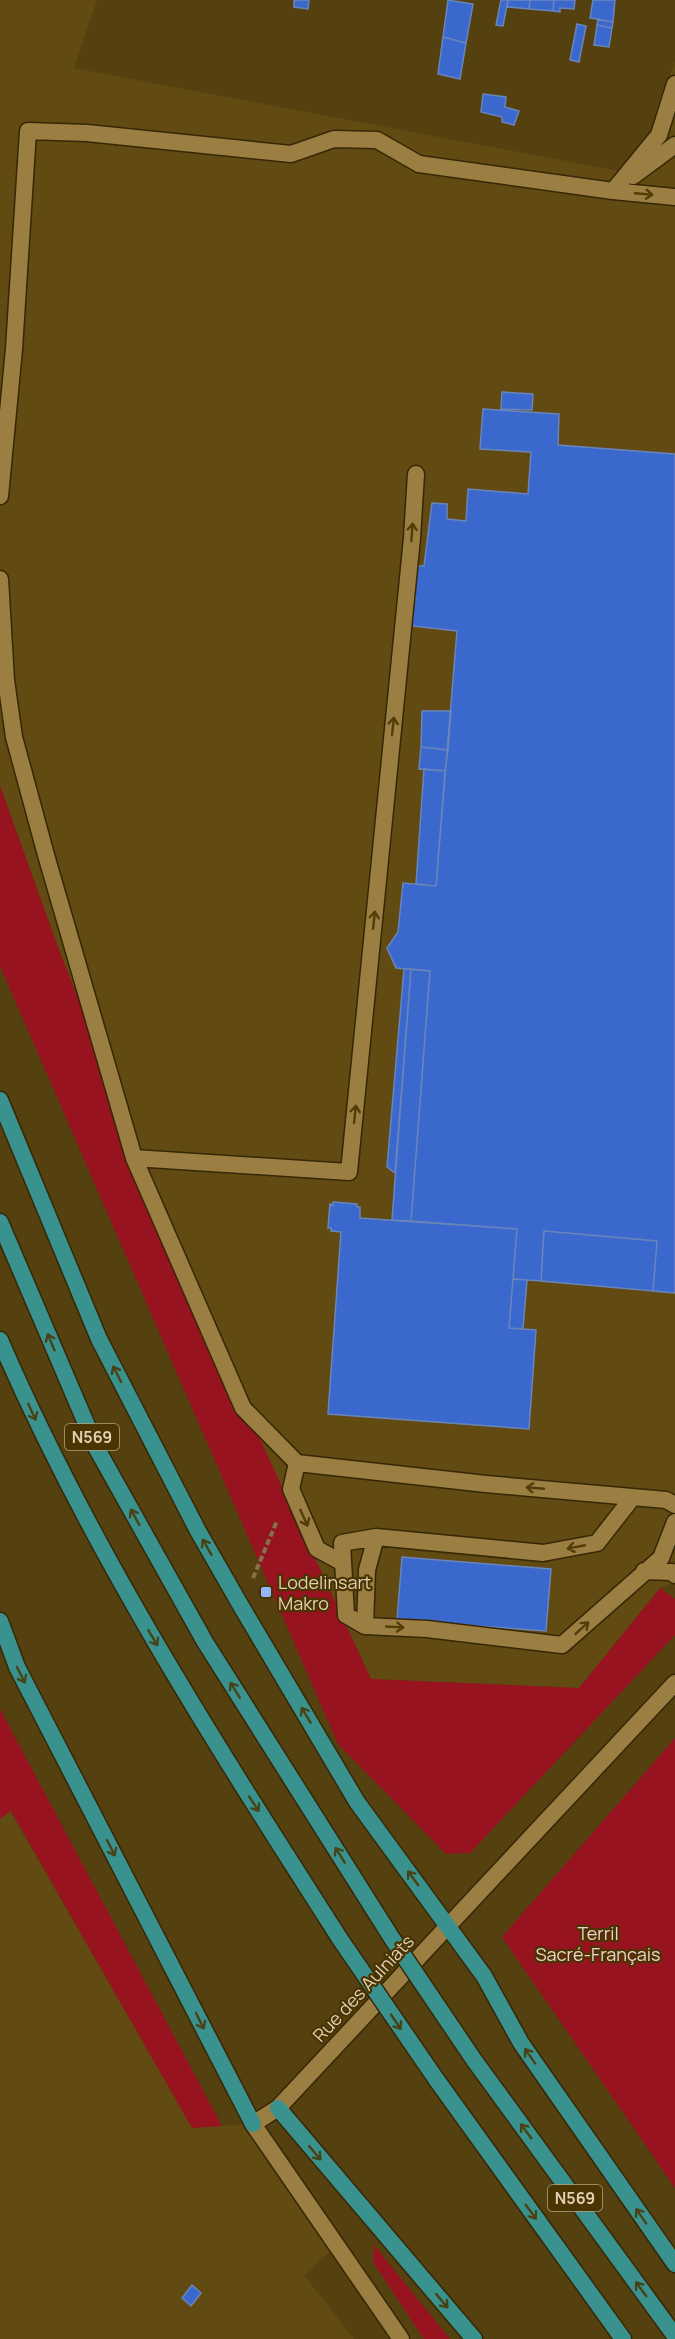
<svg xmlns="http://www.w3.org/2000/svg" width="675" height="2339" font-family="Manrope,sans-serif">
<style>
.built{fill:#624a13}
.green{fill:#971320}
.building{fill:#3a68cd;stroke:#6a85ba;stroke-width:1.5}
.lines{fill:none;stroke-linecap:round;stroke-linejoin:round}
.service-casing{stroke:#362706;stroke-width:19}
.minor-casing{stroke:#362706;stroke-width:19}
.trunk-casing{stroke:#362706;stroke-width:19}
.path{stroke:#857249;stroke-width:4;stroke-dasharray:6 3;stroke-linecap:butt}
.service{stroke:#9b7e42;stroke-width:16}
.minor{stroke:#9b7e42;stroke-width:16}
.trunk{stroke:#3a928e;stroke-width:16}
.trunk-bridge-casing{stroke:#362706;stroke-width:19;stroke-linecap:butt}
.trunk-bridge{stroke:#3a928e;stroke-width:16}
.oneway{stroke:#523c08}
.oneway2{stroke:#484317}
.poi-dot{fill:#94b7fd;stroke:#4a3502;stroke-width:2}
.labels{text-anchor:middle;dominant-baseline:central;stroke-width:4.5;stroke-linejoin:round;paint-order:stroke}
.shield{fill:#4a3502;stroke:#b3a27e;stroke-width:1.5}
.shield-label{font-size:16px;font-weight:bold;fill:#e0d0b3}
.poi-label{font-size:18px;fill:#e0d0b3;stroke:#4a3502;text-anchor:start}
.park-label{font-size:18px;fill:#f2d0cd;stroke:#4a3502}
.street-label{font-size:18px;fill:#e0d0b3;stroke:#4a3502}
</style>
<rect width="100%" height="100%" fill="#554010"/>
<path class="built" d="M 0,0 L 97,0 L 74,68 L 635,174 L 675,61 L 675,1582 L 660,1588 L 579,1688 L 371,1679 L 189,1311 L 0,786 Z
M 10,1811 L 192,2127 L 253,2124 L 337,2245 L 304,2275 L 354,2339 L 0,2339 L 0,1819 Z"/>
<path class="green" d="M 0,786 L 59,950 L 210,1331 L 371,1679 L 579,1688 L 660,1588 L 675,1599 L 675,1635 L 470,1853 L 446,1854 L 338,1744 L 0,966 Z
M 0,1709 L 222,2126 L 192,2128 L 11,1811 L 0,1819 Z
M 675,1738 L 675,2188 L 502,1937 Z
M 374,2245 L 450,2339 L 424,2339 L 373,2262 Z"/>
<path class="building" d="M 294,0 L 309,0 L 308,9 L 294,7 Z
M 448,0 L 473,4 L 466,43 L 443,37 Z
M 501,0 L 508,0 L 503,26 L 496,25 Z
M 508,0 L 530,0 L 529,9 L 507,7 Z
M 530,0 L 554,0 L 553,11 L 529,9 Z
M 554,0 L 575,0 L 574,9 L 560,8 L 560,12 L 553,11 Z
M 593,0 L 615,0 L 613,22 L 590,18 Z
M 598,19 L 613,22 L 612,28 L 597,25 Z
M 577,24 L 586,26 L 579,62 L 570,60 Z
M 597,25 L 612,28 L 609,47 L 594,45 Z
M 443,37 L 466,43 L 460,79 L 438,74 Z
M 483,94 L 506,97 L 505,107 L 519,111 L 514,125 L 502,122 L 502,117 L 481,112 Z
M 502,392 L 533,394 L 532,410 L 501,409 Z
M 483,409 L 559,414 L 558,445 L 675,454 L 675,1293 L 653,1291 L 657,1241 L 544,1231 L 541,1281 L 513,1279 L 517,1229 L 411,1221 L 430,971 L 396,968 L 387,948 L 398,932 L 403,883 L 436,886 L 457,631 L 413,626 L 407,613 L 416,598 L 409,579 L 419,566 L 424,566 L 432,503 L 447,504 L 447,519 L 466,521 L 468,489 L 528,494 L 531,452 L 480,449 Z
M 422,711 L 451,711 L 448,750 L 421,747 Z
M 421,747 L 448,750 L 445,771 L 419,769 Z
M 424,769 L 445,771 L 436,886 L 416,884 Z
M 404,969 L 411,969 L 395,1173 L 387,1167 Z
M 411,969 L 430,971 L 411,1221 L 392,1220 Z
M 333,1202 L 357,1204 L 357,1207 L 360,1207 L 360,1218 L 517,1229 L 509,1328 L 536,1330 L 529,1429 L 328,1414 L 341,1232 L 331,1231 L 331,1228 L 328,1228 L 330,1204 L 333,1205 Z
M 544,1231 L 657,1241 L 653,1291 L 541,1281 Z
M 513,1279 L 527,1280 L 523,1329 L 509,1328 Z
M 402,1557 L 551,1569 L 546,1631 L 397,1620 Z
M 192,2285 L 201,2293 L 191,2306 L 182,2298 Z"/>
<g class="lines">
<g class="service-casing">
<path id="service" d="M 633,176 L 675,145
M 613,191 L 659,135 L 675,84
M 0,496 L 14,349 L 28,131 L 87,133 L 291,154 L 334,139 L 377,140 L 419,164 L 613,191 L 675,197
M 0,579 L 6,680 L 14,737 L 46,855 L 134,1158 L 243,1408 L 297,1463 L 486,1484 L 666,1500 L 675,1505
M 134,1158 L 349,1172 L 412,538 L 416,474
M 297,1463 L 291,1489 L 317,1549 L 343,1563
M 633,1497 L 597,1543 L 543,1553 L 376,1537 L 367,1570 L 365,1626 L 427,1629 L 562,1645 L 661,1558 L 675,1522
M 644,1571 L 672,1572 L 675,1575
M 365,1626 L 346,1615 L 342,1543 L 376,1537"/>
</g>
<g class="minor-casing">
<path id="minor" d="M 401,2339 L 253,2124 L 278,2108 L 675,1683"/>
</g>
<g class="trunk-casing">
<path id="trunk" d="M 0,1100 L 99,1339 L 198,1531 L 241,1606 L 357,1802 L 484,1976 L 521,2043 L 675,2264
M 0,1222 L 97,1449 L 205,1642 L 393,1940
M 0,1340 C 91,1551 216,1745 340,1939
M 0,1621 L 17,1667 L 253,2124
M 474,2060 L 675,2336
M 436,2079 L 623,2339
M 278,2108 L 474,2339"/>
</g>
<path class="path" d="M 253,1578 L 277,1521"/>
<use href="#service" class="service"/>
<use href="#minor" class="minor"/>
<use href="#trunk" class="trunk"/>
<g class="trunk-bridge-casing">
<path id="trunk-bridge" d="M 340,1939 L 436,2079
M 393,1940 L 474,2060"/>
</g>
<use href="#trunk-bridge" class="trunk-bridge"/>
</g>
<defs><path id="oneway-shaft" d="M-6 0H5M1.5-3L5.5 0L1.5 3" fill="none" stroke-width="1.6" stroke-linecap="round" stroke-linejoin="round" transform="scale(1.5)"/></defs>
<g class="oneway">
<use href="#oneway-shaft" transform="translate(644 194) rotate(5)"/>
<use href="#oneway-shaft" transform="translate(412 532) rotate(-86)"/>
<use href="#oneway-shaft" transform="translate(393 726) rotate(-84)"/>
<use href="#oneway-shaft" transform="translate(374 920) rotate(-84)"/>
<use href="#oneway-shaft" transform="translate(355 1114) rotate(-84)"/>
<use href="#oneway-shaft" transform="translate(535 1488) rotate(-175)"/>
<use href="#oneway-shaft" transform="translate(304 1518) rotate(66)"/>
<use href="#oneway-shaft" transform="translate(576 1547) rotate(169)"/>
<use href="#oneway-shaft" transform="translate(395 1627) rotate(3)"/>
<use href="#oneway-shaft" transform="translate(582 1628) rotate(-42)"/>
</g>
<g class="oneway2">
<use href="#oneway-shaft" transform="translate(51 1342) rotate(-113)"/>
<use href="#oneway-shaft" transform="translate(117 1374) rotate(-117)"/>
<use href="#oneway-shaft" transform="translate(32 1412) rotate(65)"/>
<use href="#oneway-shaft" transform="translate(135 1517) rotate(-119)"/>
<use href="#oneway-shaft" transform="translate(207 1547) rotate(-120)"/>
<use href="#oneway-shaft" transform="translate(153 1638) rotate(59)"/>
<use href="#oneway-shaft" transform="translate(21 1675) rotate(63)"/>
<use href="#oneway-shaft" transform="translate(235 1690) rotate(-122)"/>
<use href="#oneway-shaft" transform="translate(306 1715) rotate(-121)"/>
<use href="#oneway-shaft" transform="translate(254 1804) rotate(57)"/>
<use href="#oneway-shaft" transform="translate(111 1848) rotate(63)"/>
<use href="#oneway-shaft" transform="translate(340 1855) rotate(-122)"/>
<use href="#oneway-shaft" transform="translate(413 1878) rotate(-126)"/>
<use href="#oneway-shaft" transform="translate(200 2021) rotate(63)"/>
<use href="#oneway-shaft" transform="translate(396 2022) rotate(56)"/>
<use href="#oneway-shaft" transform="translate(530 2056) rotate(-125)"/>
<use href="#oneway-shaft" transform="translate(526 2131) rotate(-126)"/>
<use href="#oneway-shaft" transform="translate(315 2153) rotate(50)"/>
<use href="#oneway-shaft" transform="translate(531 2212) rotate(54)"/>
<use href="#oneway-shaft" transform="translate(641 2216) rotate(-125)"/>
<use href="#oneway-shaft" transform="translate(641 2289) rotate(-126)"/>
<use href="#oneway-shaft" transform="translate(442 2301) rotate(50)"/>
</g>
<rect class="poi-dot" x="260" y="1586" width="12" height="12" rx="3"/>
<g class="labels">
<g class="shield">
<rect x="65" y="1424" width="54" height="26" rx="4.5"/>
<rect x="548" y="2185" width="54" height="26" rx="4.5"/>
</g>
<g class="shield-label">
<text x="92" y="1437">N569</text>
<text x="575" y="2198">N569</text>
</g>
<g class="poi-label">
<text x="278" y="1582">Lodelinsart<tspan x="278" dy="21">Makro</tspan></text>
</g>
<g class="park-label">
<text x="598" y="1933">Terril<tspan x="598" dy="21">Sacré-Français</tspan></text>
</g>
<g class="street-label">
<text transform="translate(363 1988) rotate(-47)">Rue des Aulniats</text>
</g>
</g>
</svg>
